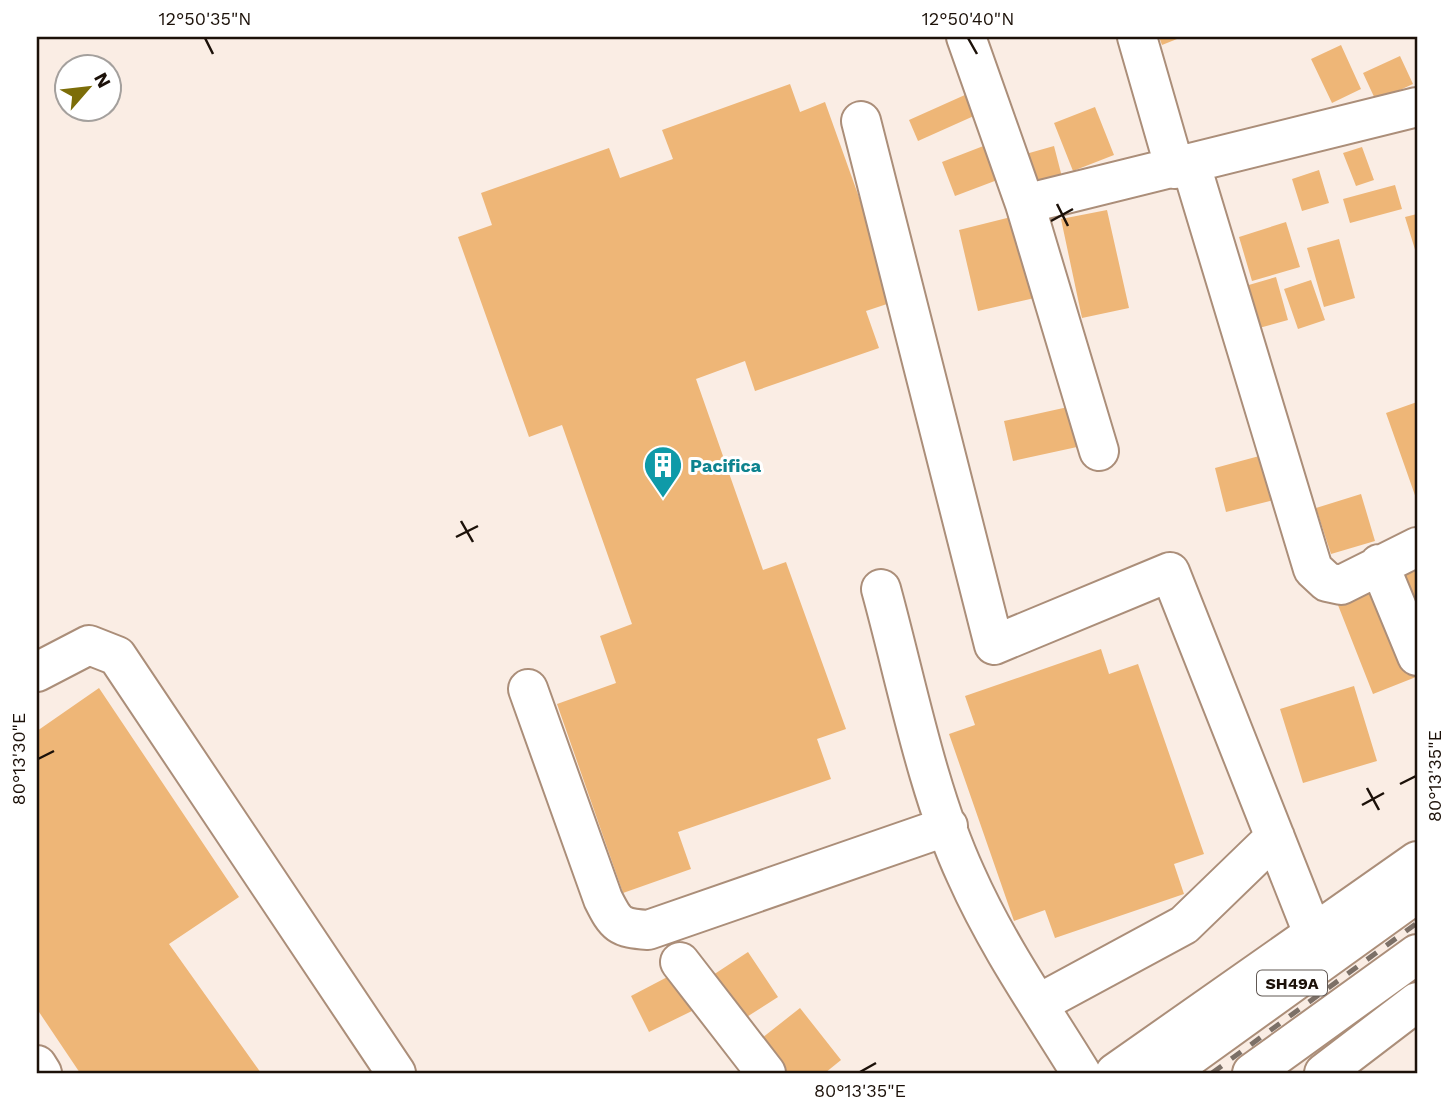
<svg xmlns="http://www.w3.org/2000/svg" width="1454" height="1110" font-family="'Work Sans',sans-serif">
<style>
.building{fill:#eeb677}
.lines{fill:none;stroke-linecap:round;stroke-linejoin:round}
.minor-casing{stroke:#ab8e79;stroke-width:42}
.major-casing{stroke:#ab8e79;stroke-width:42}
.minor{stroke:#fff;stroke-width:38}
.major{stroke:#fff;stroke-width:38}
.rail{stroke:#7c7067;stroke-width:5;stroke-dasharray:12 12;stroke-linecap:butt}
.ticks{fill:none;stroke:#1c1109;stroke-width:2.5}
.labels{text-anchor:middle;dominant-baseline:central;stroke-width:6;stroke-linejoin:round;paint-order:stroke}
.shield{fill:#fff;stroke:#605853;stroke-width:2}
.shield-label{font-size:16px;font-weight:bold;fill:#1c1109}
.culture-label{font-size:18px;font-weight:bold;fill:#0d838f;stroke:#fff;text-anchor:start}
.neatline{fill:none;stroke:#1c1109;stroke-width:2.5}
.ticks-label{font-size:18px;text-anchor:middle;fill:#1c1109}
</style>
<rect width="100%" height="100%" fill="#faede4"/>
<path class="building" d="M 1159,37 L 1182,37 L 1162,45 Z
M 1341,45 L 1361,89 L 1332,103 L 1311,59 Z
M 1400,56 L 1413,84 L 1376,101 L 1363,73 Z
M 790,84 L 800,112 L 825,102 L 896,301 L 866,311 L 879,348 L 755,391 L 745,361 L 696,379 L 763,570 L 786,562 L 846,729 L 817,739 L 831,779 L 678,832 L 691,869 L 623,893 L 557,704 L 616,683 L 600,636 L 632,624 L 562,425 L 529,437 L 458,237 L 492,225 L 481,193 L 609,148 L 620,178 L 673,159 L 662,130 Z
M 976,90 L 985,111 L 918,141 L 909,120 Z
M 1095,107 L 1114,155 L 1073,171 L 1054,123 Z
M 986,145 L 1000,179 L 955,196 L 942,162 Z
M 1054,146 L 1062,177 L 1024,188 L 1015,157 Z
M 1362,147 L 1374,180 L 1356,186 L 1343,153 Z
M 1319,170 L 1329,203 L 1302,211 L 1292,179 Z
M 1395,185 L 1402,209 L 1350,223 L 1343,199 Z
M 1107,210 L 1129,308 L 1082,318 L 1061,219 Z
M 1417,214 L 1417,256 L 1405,217 Z
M 1019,215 L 1039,297 L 978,311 L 959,230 Z
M 1286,222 L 1300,267 L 1252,281 L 1239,237 Z
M 1339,239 L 1355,298 L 1324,307 L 1307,248 Z
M 1276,277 L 1288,320 L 1248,331 L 1235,289 Z
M 1311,280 L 1325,320 L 1298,329 L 1284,289 Z
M 1417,402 L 1417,501 L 1386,413 Z
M 1068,407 L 1077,447 L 1013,461 L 1004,421 Z
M 1263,455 L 1274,500 L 1226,512 L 1215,468 Z
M 1361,494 L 1375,541 L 1331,554 L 1316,508 Z
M 1417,558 L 1417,604 L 1405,609 L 1389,568 Z
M 1376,579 L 1416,677 L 1373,694 L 1334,595 Z
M 1101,649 L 1109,674 L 1138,664 L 1204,854 L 1174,864 L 1184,894 L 1055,938 L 1045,910 L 1014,921 L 949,734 L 975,725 L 965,696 Z
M 1354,686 L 1377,761 L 1303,783 L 1280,709 Z
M 99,688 L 239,897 L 169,944 L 261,1073 L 80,1073 L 37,1009 L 37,731 Z
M 748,952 L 778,997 L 742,1020 L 713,975 Z
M 675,973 L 694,1010 L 649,1032 L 631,996 Z
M 800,1008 L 841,1060 L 825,1073 L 781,1073 L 757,1042 Z"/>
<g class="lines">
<g class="minor-casing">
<path id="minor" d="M 966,37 L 1025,204 L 1099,451
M 1137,37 L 1175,169
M 861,121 L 994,645 L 1170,572 L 1314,936
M 1191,165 L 1313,569 L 1327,582 L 1341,585 L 1417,547
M 1025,204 L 1417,107
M 1379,564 L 1417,656
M 881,589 C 906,680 927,791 966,875 C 997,945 1041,1008 1081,1073
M 37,672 L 89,645 L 117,656 L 396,1073
M 528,689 L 603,899 C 616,925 619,928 648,930 L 948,826
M 680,962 L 766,1073
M 1038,1004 L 1184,925 L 1275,837
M 37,1065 L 42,1073
M 1115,1073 L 1417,861
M 1324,1073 L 1417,1002"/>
</g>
<g class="major-casing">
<path id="major" d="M 1167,1073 L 1417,893
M 1252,1073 L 1417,954"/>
</g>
<use href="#minor" class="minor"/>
<use href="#major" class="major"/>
<path class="rail" d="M 1212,1073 L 1417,923"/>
</g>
<path class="ticks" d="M 205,38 L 213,54M 968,38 L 977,54M 1057,204 L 1068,226M 1051,221 L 1073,209M 461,521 L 473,542M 456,537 L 478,526M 38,759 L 54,751M 1400,784 L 1416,776M 1367,788 L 1379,810M 1362,805 L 1384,793M 860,1072 L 876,1063"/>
<defs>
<g id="building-pin" transform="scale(2.0125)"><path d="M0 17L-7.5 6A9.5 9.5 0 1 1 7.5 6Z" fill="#0f9aa8" stroke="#fff"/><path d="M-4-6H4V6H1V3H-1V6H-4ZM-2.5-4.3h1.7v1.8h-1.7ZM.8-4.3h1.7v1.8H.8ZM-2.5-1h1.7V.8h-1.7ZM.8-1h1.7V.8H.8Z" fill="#fff"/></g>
</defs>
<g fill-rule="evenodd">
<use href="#building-pin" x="663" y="465"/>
</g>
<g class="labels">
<rect class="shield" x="1257" y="970.5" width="70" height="25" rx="5"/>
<g class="shield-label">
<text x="1292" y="983">SH49A</text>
</g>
<g class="culture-label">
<text x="690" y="465">Pacifica</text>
</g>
</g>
<rect width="1454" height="1110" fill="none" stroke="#ffffff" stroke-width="77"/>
<g transform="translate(88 88) rotate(62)"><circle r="33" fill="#ffffff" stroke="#a4a09d" stroke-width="2"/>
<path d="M0-5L12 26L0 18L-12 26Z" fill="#7c6d08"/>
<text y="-10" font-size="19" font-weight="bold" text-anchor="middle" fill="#1c1109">N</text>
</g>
<rect x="38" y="38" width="1378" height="1034" class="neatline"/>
<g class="ticks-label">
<text x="205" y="25">12°50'35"N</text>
<text x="968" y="25">12°50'40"N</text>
<text transform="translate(19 759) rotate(-90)" y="6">80°13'30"E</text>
<text transform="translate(1435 776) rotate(-90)" y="6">80°13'35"E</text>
<text x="860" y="1097">80°13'35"E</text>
</g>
</svg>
